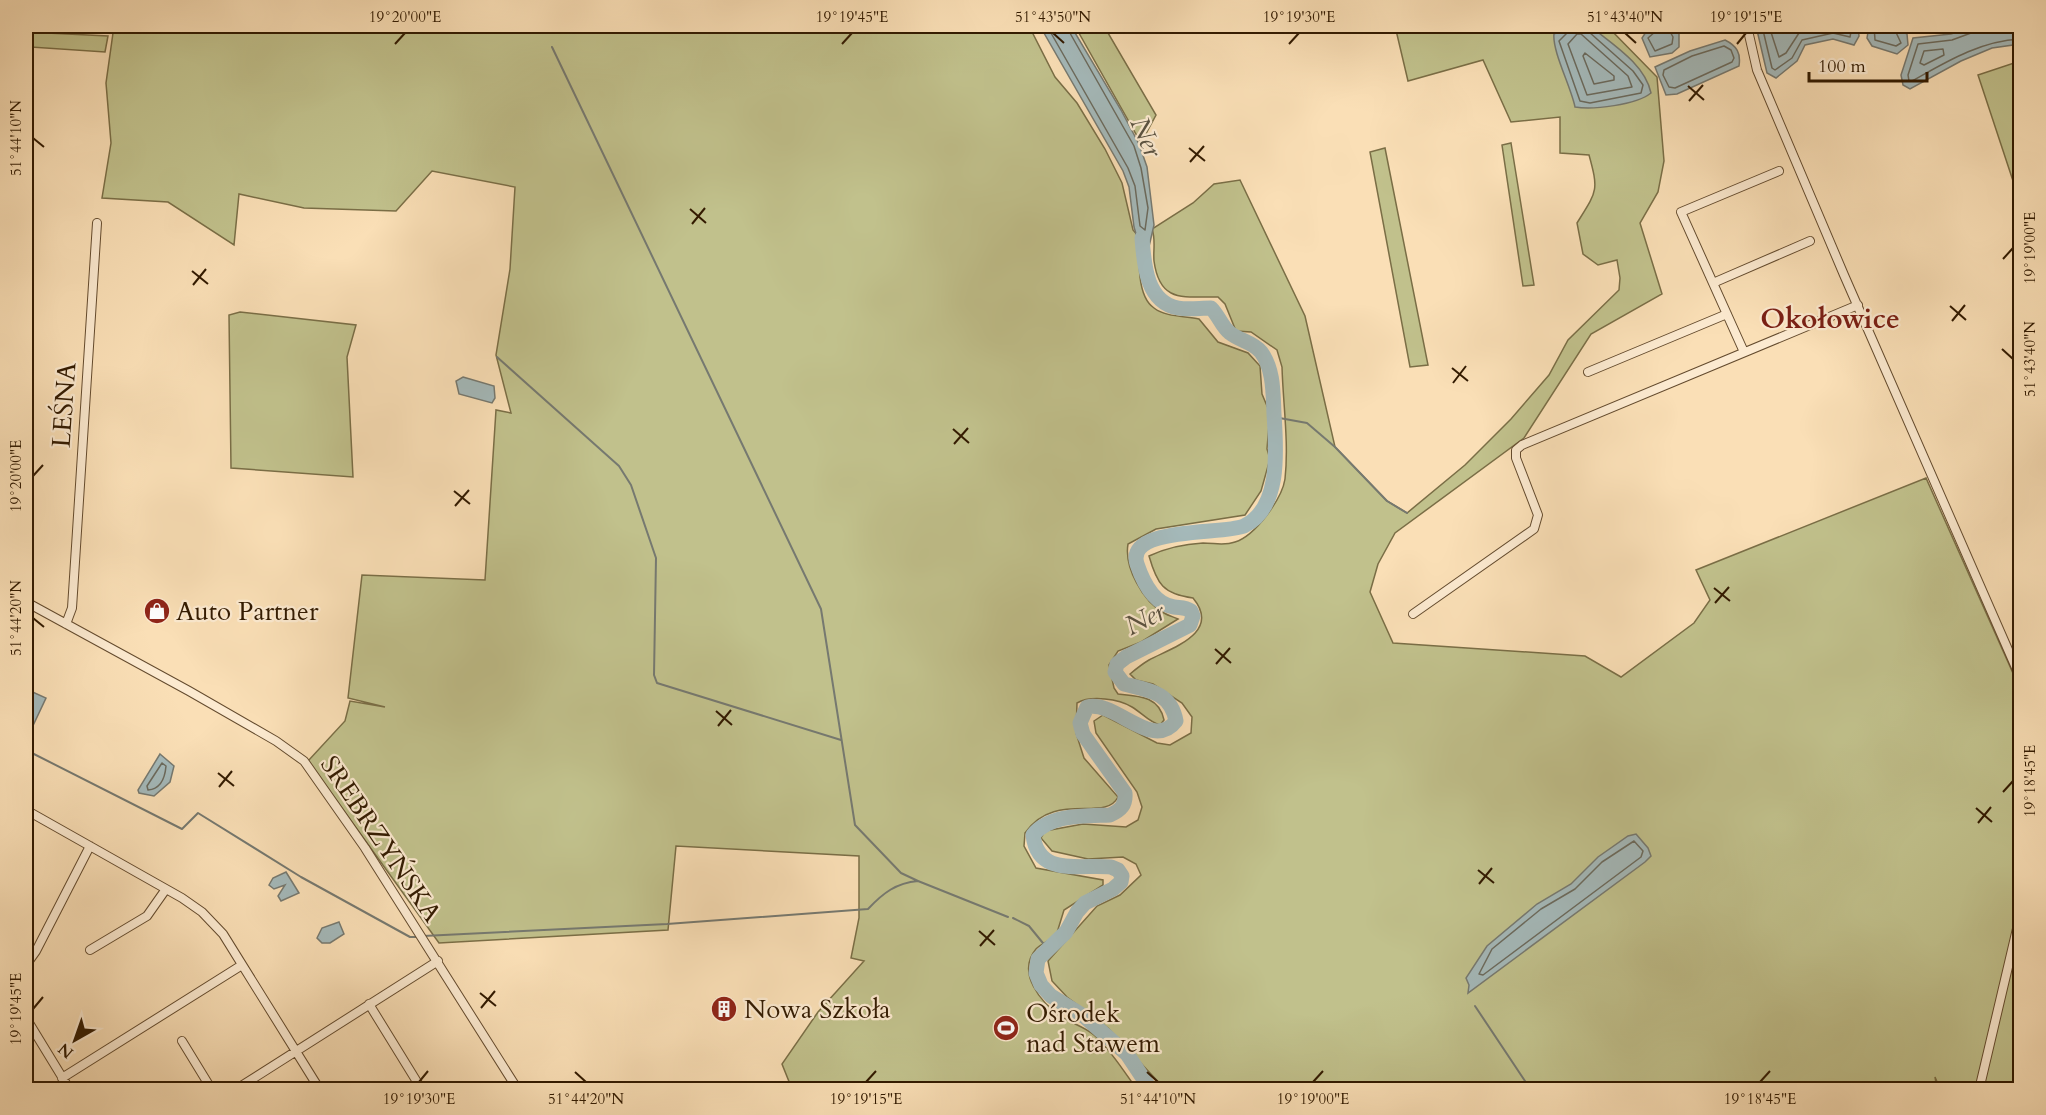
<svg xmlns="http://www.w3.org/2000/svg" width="2046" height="1115" font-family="Cardo,serif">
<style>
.green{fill:#c1c18c;stroke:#7a6e46;stroke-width:1.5}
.water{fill:#a4b9ba;stroke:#767970;stroke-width:1.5}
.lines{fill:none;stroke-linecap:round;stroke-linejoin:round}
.shore{stroke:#6b6a5d;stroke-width:1.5}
.stream{stroke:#767970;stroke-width:2}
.river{stroke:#a4b9ba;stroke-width:15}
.minor-casing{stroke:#644b2e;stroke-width:10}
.minor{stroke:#fcead0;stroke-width:8}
.ticks{fill:none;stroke:#321a00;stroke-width:2}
.labels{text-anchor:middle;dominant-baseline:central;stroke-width:4.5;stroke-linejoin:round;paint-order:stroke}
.street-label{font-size:26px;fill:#321a00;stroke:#fcead0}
.poi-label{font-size:26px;fill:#321a00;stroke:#fcead0;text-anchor:start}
.water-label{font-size:27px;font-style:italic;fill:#5a5241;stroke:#fcead0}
.quarter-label{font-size:28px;font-weight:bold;fill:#7a1f14;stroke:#fcead0}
.neatline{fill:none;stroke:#321a00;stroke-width:2}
.ticks-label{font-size:15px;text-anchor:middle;fill:#321a00}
</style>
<rect width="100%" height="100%" fill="#fadfb6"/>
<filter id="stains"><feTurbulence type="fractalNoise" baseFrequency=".00333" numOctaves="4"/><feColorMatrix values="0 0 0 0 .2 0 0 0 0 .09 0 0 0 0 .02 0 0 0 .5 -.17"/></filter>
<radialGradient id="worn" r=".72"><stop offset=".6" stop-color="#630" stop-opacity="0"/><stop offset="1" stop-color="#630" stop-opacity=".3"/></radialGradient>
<path class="green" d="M 114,26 L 1029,26 L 1055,77 L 1077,103 L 1105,149 L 1122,183 L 1133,230 L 1140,238 C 1139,257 1136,296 1154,308 C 1165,317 1185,316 1199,319 L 1218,342 L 1248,353 L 1260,366 L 1262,394 L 1270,413 L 1267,449 L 1270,459 L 1261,491 L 1245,515 L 1156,529 L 1128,544 C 1124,567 1143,602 1164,613 C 1169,616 1174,617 1178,619 L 1141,642 L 1118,651 L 1109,665 L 1114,688 L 1118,694 C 1139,696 1159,696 1164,720 L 1160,725 C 1149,722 1142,713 1132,707 C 1119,699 1091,695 1077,703 L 1076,733 L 1084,758 L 1118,797 C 1105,823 1055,790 1025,833 L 1024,846 L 1036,868 L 1103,880 L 1103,885 L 1064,910 L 1056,936 C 1050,940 1041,944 1036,949 C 1016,973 1041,1003 1062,1017 C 1073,1024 1085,1027 1094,1035 C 1112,1051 1123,1071 1137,1089 L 792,1089 L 782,1064 L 818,1012 L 864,961 L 851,958 L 859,918 L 859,856 L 676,846 L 668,930 L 439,943 L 308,761 L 345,721 L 350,701 L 385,707 L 348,698 L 362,575 L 485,580 L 496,410 L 511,413 L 496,355 L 510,269 L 515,187 L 432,171 L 396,211 L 304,208 L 239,194 L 234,245 L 168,202 L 102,198 L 111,143 L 106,83 Z
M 1075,26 L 1104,26 L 1156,115 L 1141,143 Z
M 1395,26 L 1607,26 L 1657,77 L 1664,161 L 1658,192 L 1640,223 L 1662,294 L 1591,334 L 1524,438 L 1395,533 L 1378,564 L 1370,592 L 1393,643 L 1585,656 L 1621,677 L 1694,623 L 1710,600 L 1696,570 L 1926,478 L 2020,689 L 2020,1089 L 1940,1089 L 1935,1077 L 1937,1089 L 1165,1089 L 1108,1028 L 1067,997 L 1052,981 L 1048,961 L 1097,906 L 1120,895 L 1141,875 L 1136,864 L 1123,857 L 1088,859 L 1052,851 L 1041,838 L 1045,831 L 1083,824 L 1126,827 L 1138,820 L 1142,807 L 1137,792 L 1096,733 L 1094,721 L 1103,715 L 1157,743 L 1170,745 L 1191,733 L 1192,717 L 1182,703 L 1153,684 L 1136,680 L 1130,674 C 1136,669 1142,664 1149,660 C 1171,648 1222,633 1193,598 C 1163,594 1157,584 1149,556 C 1166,548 1184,544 1203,543 C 1215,543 1224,546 1235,542 C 1255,536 1282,499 1285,479 C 1289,443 1283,403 1282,367 L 1277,350 L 1251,332 L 1236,331 L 1225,304 L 1218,297 C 1186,296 1160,305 1154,261 C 1153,250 1156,240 1152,229 L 1193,203 L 1214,184 L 1240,180 L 1305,316 L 1335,447 L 1387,501 L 1407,513 L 1465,465 L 1511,419 L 1549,375 L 1568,340 L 1619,290 L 1620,278 L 1617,260 L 1598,265 L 1583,254 L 1577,223 C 1597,191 1599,191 1589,155 L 1560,153 L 1560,117 L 1511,122 L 1483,60 L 1408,81 Z
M 26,32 L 108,36 L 105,52 L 31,47 L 28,88 L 26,88 Z
M 2020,61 L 2020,202 L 1978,75 Z
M 1511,143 L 1534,285 L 1523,286 L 1502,145 Z
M 1385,148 L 1428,365 L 1410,367 L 1370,152 Z
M 240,312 L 356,325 L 347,357 L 353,477 L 231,468 L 229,315 Z"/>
<path class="water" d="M 1040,26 L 1071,26 L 1121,110 L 1139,144 L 1147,167 L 1154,225 L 1145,264 L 1134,227 L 1129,187 L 1123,171 Z
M 1569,26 L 1590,26 C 1612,44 1645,64 1651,93 C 1636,105 1593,110 1575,107 C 1571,87 1552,51 1554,34 Z
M 1660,26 L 1670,26 L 1679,34 L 1679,47 L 1672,53 L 1650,57 L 1642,38 L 1648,29 Z
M 1756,26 L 1858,26 L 1859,36 L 1854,45 L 1833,39 L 1805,45 L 1797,61 L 1776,78 L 1767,73 Z
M 1869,26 L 1893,26 L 1907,34 L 1908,45 L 1897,54 L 1872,46 L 1867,38 Z
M 1974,26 L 2020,26 L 2020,44 L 1992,48 L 1961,61 L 1910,89 L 1903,85 L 1901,75 L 1913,38 L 1951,34 Z
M 1725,40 C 1737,46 1741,53 1739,66 L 1677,94 L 1666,95 L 1655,67 L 1690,51 Z
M 463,377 L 494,386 L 495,398 L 492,403 L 459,394 L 456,381 Z
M 26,689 L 46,698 L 30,732 L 26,734 Z
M 160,754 L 174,766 L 170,782 L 154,796 L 139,793 L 138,790 Z
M 1636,834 L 1648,848 L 1651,856 L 1645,862 L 1468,993 L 1469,985 L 1466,978 L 1487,946 L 1537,904 L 1571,884 L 1598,857 L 1628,836 Z
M 286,872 L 299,893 L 281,901 L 278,896 L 285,885 L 274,889 L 269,885 L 273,878 Z
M 339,922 L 344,934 L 330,943 L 322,943 L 317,938 L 322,928 Z"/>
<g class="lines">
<path class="shore" d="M 1047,26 L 1128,168 L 1135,186 L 1140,226 L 1145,230 L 1148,208 L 1141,168 L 1134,146 L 1066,26
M 1571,26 L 1569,31 L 1559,41 L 1580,101 L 1590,103 L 1641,93 L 1643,85 L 1633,71 L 1589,32 L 1587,26
M 1658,26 L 1656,31 L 1648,38 L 1655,51 L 1672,44 L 1673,37 L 1667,26
M 1762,26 L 1772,68 L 1775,70 L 1792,58 L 1802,40 L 1833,33 L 1850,37 L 1852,26
M 1769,26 L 1779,57 L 1786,53 L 1799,33 L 1844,26
M 1874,26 L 1875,40 L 1896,46 L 1901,43 L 1893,26
M 1974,26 L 1971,33 L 1952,40 L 1918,44 L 1908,75 L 1909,81 L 1912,81 C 1946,62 1980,41 2020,39
M 1577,34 L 1581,34 L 1628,76 L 1632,87 L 1587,95 L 1568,44 Z
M 1724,46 L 1731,50 L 1734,58 L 1732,62 L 1675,88 L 1669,87 L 1663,75 L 1664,70 L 1692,56 Z
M 1943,49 L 1944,55 L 1924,65 L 1920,63 L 1924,51 Z
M 1585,53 L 1614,76 L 1614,80 L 1594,84 L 1583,56 Z
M 162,763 L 166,766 C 165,778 161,789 148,790 L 147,786 Z
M 1634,841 L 1643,851 L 1641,857 L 1483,975 L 1479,974 L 1492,949 L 1541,909 L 1575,889 L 1602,862 Z"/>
<path class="stream" d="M 552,47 L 821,609 L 855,825 L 901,873 L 918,881
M 497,357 L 619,466 L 631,485 L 656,558 L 654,675 L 657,683 L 841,740
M 1274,417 L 1307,423 L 1335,447 L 1387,501 L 1407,513
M 26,750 L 182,829 L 198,813 L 301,877 L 410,937 L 417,937
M 1013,918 L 1029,926 L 1047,948
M 423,936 L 667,924 L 868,909 C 883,893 896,883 918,881 L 1008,917
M 1475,1006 L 1531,1090"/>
<path class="river" d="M 1142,238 C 1144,264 1146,302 1178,308 C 1188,310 1200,308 1211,308 C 1219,316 1222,327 1230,333 C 1240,341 1253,342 1261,352 C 1274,369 1273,394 1274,414 C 1276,447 1282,508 1244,526 C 1224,535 1125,526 1137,564 C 1143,582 1154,604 1174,607 C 1181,608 1185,607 1191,611 L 1193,616 L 1190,625 L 1126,657 L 1117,664 L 1115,672 L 1124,684 C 1148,690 1171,692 1176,721 C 1152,752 1116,700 1087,707 L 1080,723 L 1083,734 L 1125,793 C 1126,805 1121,810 1110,815 C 1085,816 1050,814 1033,835 C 1038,877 1079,864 1111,867 L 1118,870 L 1122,876 L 1121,882 L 1113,889 L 1085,903 L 1077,912 L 1066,932 L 1038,959 L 1036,973 L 1041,985 L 1051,996 L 1085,1017 L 1127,1054 L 1151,1090"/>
<g class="minor-casing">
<path id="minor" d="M 1747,26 L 1757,70 L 1844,275 L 2020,677
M 1713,283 L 1810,241
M 1744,352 L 1681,212 L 1779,171
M 1588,372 L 1727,314
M 26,602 L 189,691 L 276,741 L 304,761 L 365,848 L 518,1090
M 1413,614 L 1534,529 L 1538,515 L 1516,458 L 1516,450 L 1522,445 L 1858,305
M 66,624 L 72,608 L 97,223
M 26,810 L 182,898 L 202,912 L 223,934 L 320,1090
M 90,950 L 147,916 L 166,889
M 26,965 L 36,951 L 90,846
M 369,1004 L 422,1090
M 26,1018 L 70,1090
M 182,1041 L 212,1090
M 62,1078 L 242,965
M 235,1090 L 438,961
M 1979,1090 L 2020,916"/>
</g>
<use href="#minor" class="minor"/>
</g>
<path class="ticks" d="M 1053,33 L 1064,43M 1625,33 L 1636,43M 395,44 L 405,33M 842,44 L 852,33M 1289,44 L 1299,33M 1737,44 L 1746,33M 1688,86 L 1704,100M 1689,101 L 1703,85M 33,138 L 44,147M 1189,148 L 1205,161M 1190,162 L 1204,146M 690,209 L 706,223M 692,224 L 705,208M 2003,259 L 2013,248M 192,271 L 208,284M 193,285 L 206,269M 1950,306 L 1966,320M 1952,321 L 1965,305M 2002,349 L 2013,359M 1452,368 L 1468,381M 1453,383 L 1466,366M 953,429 L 969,443M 954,444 L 968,428M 33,476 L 43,465M 454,491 L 470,504M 455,506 L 469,490M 1714,588 L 1730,601M 1715,603 L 1729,587M 33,618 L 44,627M 1215,649 L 1231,663M 1216,664 L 1230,648M 716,711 L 732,725M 718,726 L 731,710M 218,773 L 234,786M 219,787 L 232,771M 2003,792 L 2013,781M 1976,808 L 1992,822M 1978,823 L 1991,807M 1478,870 L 1494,883M 1479,884 L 1492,868M 979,931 L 995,945M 980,946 L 994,930M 480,993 L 496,1006M 481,1008 L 495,991M 33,1009 L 43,997M 575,1072 L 586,1082M 1147,1072 L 1158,1082M 419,1082 L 428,1071M 866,1082 L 876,1071M 1313,1082 L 1323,1071M 1760,1082 L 1770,1071"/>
<defs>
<g id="shop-disc" transform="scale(1.35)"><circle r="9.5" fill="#8f2418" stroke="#fcead0"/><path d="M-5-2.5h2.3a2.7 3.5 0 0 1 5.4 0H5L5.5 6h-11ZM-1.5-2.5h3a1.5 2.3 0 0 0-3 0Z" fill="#fff"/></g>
<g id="building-disc" transform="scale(1.35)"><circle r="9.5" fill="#8f2418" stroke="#fcead0"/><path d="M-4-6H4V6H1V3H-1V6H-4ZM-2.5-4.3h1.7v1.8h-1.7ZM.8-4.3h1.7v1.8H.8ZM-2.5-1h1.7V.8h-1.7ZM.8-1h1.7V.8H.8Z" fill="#fff"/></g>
<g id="stadium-disc" transform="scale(1.35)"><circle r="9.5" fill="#8f2418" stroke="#fcead0"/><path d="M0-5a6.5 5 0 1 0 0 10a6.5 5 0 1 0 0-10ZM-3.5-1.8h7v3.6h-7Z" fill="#fff"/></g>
</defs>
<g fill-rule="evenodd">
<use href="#shop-disc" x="157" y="611"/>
<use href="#building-disc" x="724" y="1009"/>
<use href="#stadium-disc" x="1006" y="1028"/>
</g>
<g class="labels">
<g class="street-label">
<text transform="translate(64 405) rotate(-86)">LEŚNA</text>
<text transform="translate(381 839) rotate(56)">SREBRZYŃSKA</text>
</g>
<g class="poi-label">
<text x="176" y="611">Auto Partner</text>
<text x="744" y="1009">Nowa Szkoła</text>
<text x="1026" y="1013">Ośrodek<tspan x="1026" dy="30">nad Stawem</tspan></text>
</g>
<g class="water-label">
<text transform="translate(1146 137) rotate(66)">Ner</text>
<text transform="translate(1145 619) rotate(-27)">Ner</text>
</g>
<g class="quarter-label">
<text x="1830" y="319">Okołowice</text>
</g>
</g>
<rect width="2046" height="1115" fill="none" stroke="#fadfb6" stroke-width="66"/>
<g transform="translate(75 1040) rotate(220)" stroke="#fcead0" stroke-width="4.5" paint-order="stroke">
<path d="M0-4.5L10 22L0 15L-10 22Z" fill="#321a00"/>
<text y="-9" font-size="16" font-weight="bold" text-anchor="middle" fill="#321a00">N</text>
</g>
<path d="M1809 72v9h118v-9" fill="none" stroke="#321a00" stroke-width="3"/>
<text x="1818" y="72" font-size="18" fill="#321a00" stroke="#fcead0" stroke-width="4.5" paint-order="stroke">100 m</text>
<rect x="33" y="33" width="1980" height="1049" class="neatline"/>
<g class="ticks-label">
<text x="405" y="22">19°20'00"E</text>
<text x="852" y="22">19°19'45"E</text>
<text x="1053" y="22">51°43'50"N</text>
<text x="1299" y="22">19°19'30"E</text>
<text x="1625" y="22">51°43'40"N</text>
<text x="1746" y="22">19°19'15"E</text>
<text transform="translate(16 138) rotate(-90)" y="5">51°44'10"N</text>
<text transform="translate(2030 248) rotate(-90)" y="5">19°19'00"E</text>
<text transform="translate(2030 359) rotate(-90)" y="5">51°43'40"N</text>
<text transform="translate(16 476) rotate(-90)" y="5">19°20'00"E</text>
<text transform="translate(16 618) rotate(-90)" y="5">51°44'20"N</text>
<text transform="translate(2030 781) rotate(-90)" y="5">19°18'45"E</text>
<text transform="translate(16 1009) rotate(-90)" y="5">19°19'45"E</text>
<text x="419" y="1104">19°19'30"E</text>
<text x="586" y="1104">51°44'20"N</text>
<text x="866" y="1104">19°19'15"E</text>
<text x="1158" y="1104">51°44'10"N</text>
<text x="1313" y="1104">19°19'00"E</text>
<text x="1760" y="1104">19°18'45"E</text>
</g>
<rect width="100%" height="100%" filter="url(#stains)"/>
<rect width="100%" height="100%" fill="url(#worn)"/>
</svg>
